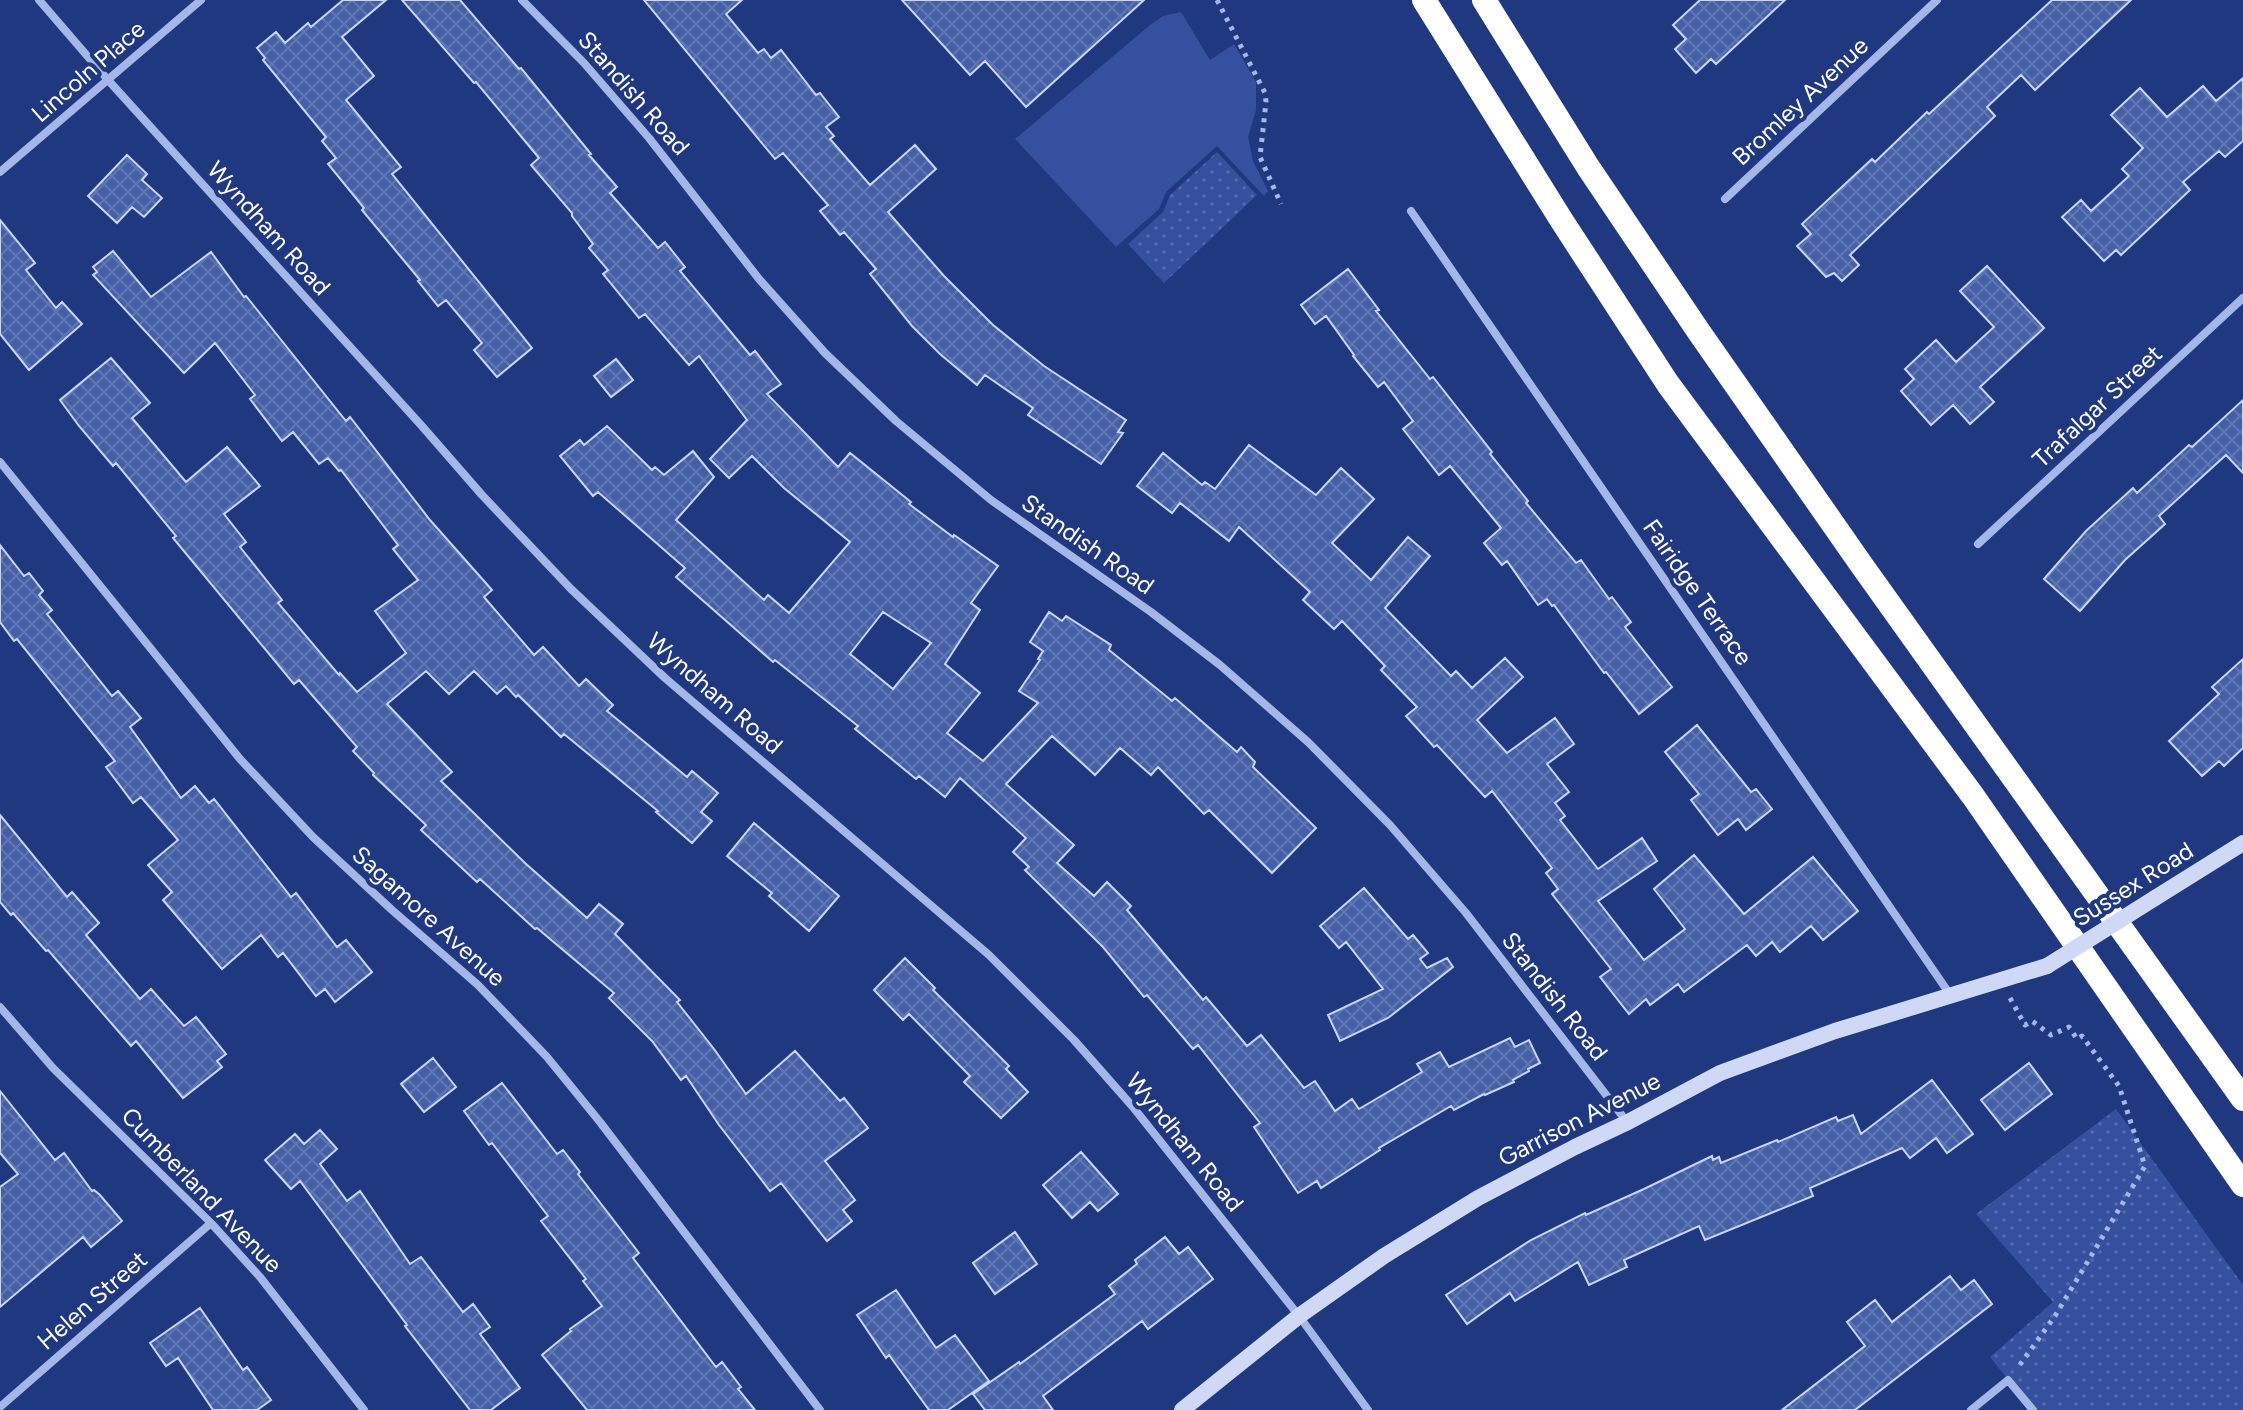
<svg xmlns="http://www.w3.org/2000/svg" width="2243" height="1410" font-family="Figtree,sans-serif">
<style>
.grass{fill:#34509e}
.park{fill:url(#park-dots)}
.building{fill:url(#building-cross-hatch);stroke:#c9d5f6;stroke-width:2;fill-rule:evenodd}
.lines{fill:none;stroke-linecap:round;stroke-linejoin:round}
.path{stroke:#a5b7e8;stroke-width:5;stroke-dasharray:4 6;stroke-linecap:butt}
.street{stroke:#a5b7e8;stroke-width:8}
.secondary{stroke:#cfd9f6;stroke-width:16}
.highway{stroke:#fff;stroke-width:24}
.secondary-bridge{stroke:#cfd9f6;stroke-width:16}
.labels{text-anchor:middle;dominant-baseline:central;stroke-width:8;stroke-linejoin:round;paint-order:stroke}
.street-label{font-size:24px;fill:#fff;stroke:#203880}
</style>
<defs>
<pattern id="park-dots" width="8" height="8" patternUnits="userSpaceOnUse" patternTransform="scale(2)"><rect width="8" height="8" fill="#34509e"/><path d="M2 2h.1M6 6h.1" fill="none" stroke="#526aad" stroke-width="1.8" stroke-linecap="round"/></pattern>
<pattern id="building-cross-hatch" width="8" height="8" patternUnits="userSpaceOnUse" patternTransform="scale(2)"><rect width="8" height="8" fill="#455fa7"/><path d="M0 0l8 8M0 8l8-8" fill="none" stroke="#6177b4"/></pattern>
</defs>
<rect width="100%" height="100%" fill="#203880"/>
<path class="grass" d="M 1181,12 L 1210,60 L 1234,44 L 1256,82 L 1256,110 L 1248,137 L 1253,161 L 1268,191 L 1264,196 L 1217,146 L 1166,192 L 1159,209 L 1116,247 L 1015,139 L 1150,25 L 1163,16 Z"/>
<path class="park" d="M 1217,152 L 1257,195 L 1164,283 L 1128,244 L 1163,212 L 1170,195 Z
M 2116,1109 L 2243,1285 L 2243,1410 L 2033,1410 L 1990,1357 L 2053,1302 L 1976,1214 Z"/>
<path class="building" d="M 343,0 L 386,0 L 342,37 L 374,76 L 346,100 L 401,167 L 392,174 L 532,348 L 497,377 L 474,350 L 482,343 L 446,300 L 438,306 L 418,281 L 420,280 L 362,210 L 364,208 L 328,164 L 336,158 L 322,141 L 326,137 L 263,60 L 265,58 L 257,48 L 276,32 L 285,43 L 308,23 L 311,27 Z
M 402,0 L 460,0 L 519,69 L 521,68 L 591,154 L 589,155 L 617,187 L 610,193 L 658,248 L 665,242 L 685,267 L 680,271 L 750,355 L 755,351 L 781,384 L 767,394 L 838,467 L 850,453 L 911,502 L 909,504 L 953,537 L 954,535 L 998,566 L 971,603 L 980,610 L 945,664 L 980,693 L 947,733 L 983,761 L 1038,703 L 1019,691 L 1040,660 L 1038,659 L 1043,651 L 1030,642 L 1049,612 L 1062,621 L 1066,616 L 1111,645 L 1109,650 L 1172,701 L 1175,698 L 1237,752 L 1241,747 L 1255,762 L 1253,767 L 1316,828 L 1272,873 L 1209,810 L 1204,814 L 1158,767 L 1151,775 L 1120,748 L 1095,775 L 1052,736 L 1006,784 L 1074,845 L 1057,863 L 1094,896 L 1107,882 L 1131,906 L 1127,910 L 1203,1000 L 1206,997 L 1247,1046 L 1261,1035 L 1304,1088 L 1315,1081 L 1335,1111 L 1352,1099 L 1359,1109 L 1422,1072 L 1417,1064 L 1440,1052 L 1449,1067 L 1510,1038 L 1515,1047 L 1529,1040 L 1540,1063 L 1528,1069 L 1529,1071 L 1513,1080 L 1514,1082 L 1485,1095 L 1484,1094 L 1454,1110 L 1451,1106 L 1379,1148 L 1380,1150 L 1321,1188 L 1317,1181 L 1298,1193 L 1254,1127 L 1260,1123 L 1198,1045 L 1193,1049 L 1147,995 L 1144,997 L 1103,947 L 1025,870 L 1029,867 L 1013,852 L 1026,838 L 960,778 L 945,797 L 919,776 L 916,779 L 855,729 L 858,726 L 775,660 L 773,662 L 676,577 L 685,568 L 598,492 L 593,496 L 560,456 L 580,440 L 584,445 L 607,426 L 652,470 L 655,467 L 664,475 L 693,451 L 714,477 L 676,520 L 764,600 L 768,595 L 789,613 L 850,542 L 784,488 L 752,456 L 729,478 L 710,459 L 747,420 L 699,356 L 689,365 L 645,314 L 639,318 L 603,274 L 608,270 L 589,248 L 593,244 L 572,216 L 572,213 L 531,165 L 539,158 L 476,82 L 474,83 ZM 883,612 L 931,643 L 893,689 L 850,654 Z
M 644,0 L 742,0 L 726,14 L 758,53 L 764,49 L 771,58 L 781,50 L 816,95 L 820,93 L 839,117 L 826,127 L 834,136 L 830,139 L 870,185 L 915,145 L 936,169 L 888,212 L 944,276 L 993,325 L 1044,366 L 1126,420 L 1118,432 L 1123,433 L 1101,464 L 1028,415 L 1033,408 L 985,375 L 977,385 L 940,354 L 912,326 L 870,274 L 876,269 L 844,232 L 840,235 L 820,211 L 828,205 L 783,153 L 775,159 Z
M 902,0 L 1144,0 L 1026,107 L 985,61 L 970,75 Z
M 1700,0 L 1785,0 L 1716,64 L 1711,59 L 1696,73 L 1675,49 L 1686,39 L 1673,25 Z
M 2052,0 L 2131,0 L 2035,90 L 2021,75 L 1987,107 L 1995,116 L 1850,255 L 1859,265 L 1842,281 L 1834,273 L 1826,277 L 1797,246 L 1811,234 L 1802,224 L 1872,159 L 1875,162 L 1927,112 L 1929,114 Z
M 2243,78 L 2243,141 L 2225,157 L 2219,151 L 2183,182 L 2190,190 L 2171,208 L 2121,255 L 2116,250 L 2104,261 L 2062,217 L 2081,200 L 2091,211 L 2129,176 L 2122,169 L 2143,148 L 2111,115 L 2140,88 L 2167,117 L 2203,86 L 2216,101 Z
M 127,155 L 147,174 L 142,180 L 162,198 L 144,217 L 132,207 L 117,223 L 88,196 Z
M 0,220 L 35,263 L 26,270 L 56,308 L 62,302 L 82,324 L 29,370 L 0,334 Z
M 113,251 L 151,297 L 211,252 L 244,297 L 246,296 L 346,421 L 350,417 L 430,520 L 492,590 L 484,597 L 534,655 L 543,647 L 579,686 L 586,679 L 613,705 L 607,711 L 687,777 L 692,771 L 718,793 L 701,812 L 712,821 L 692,843 L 656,812 L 658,811 L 564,734 L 561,737 L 518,695 L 516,697 L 506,686 L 497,694 L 474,671 L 449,694 L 426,671 L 387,704 L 452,772 L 441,781 L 525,863 L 587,918 L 599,904 L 623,924 L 615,934 L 680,1000 L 677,1002 L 714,1049 L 746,1094 L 795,1051 L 840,1101 L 844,1098 L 868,1128 L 825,1161 L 855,1200 L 843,1210 L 852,1221 L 827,1241 L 781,1183 L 770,1191 L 719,1125 L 686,1076 L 681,1080 L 652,1041 L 609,998 L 614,993 L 537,928 L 535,929 L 480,879 L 477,882 L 421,830 L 426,825 L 373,775 L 374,773 L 353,751 L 357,747 L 299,680 L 294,684 L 173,538 L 176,536 L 116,463 L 113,466 L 79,426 L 60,400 L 111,358 L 150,403 L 132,418 L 186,482 L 227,447 L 260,486 L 224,514 L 246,542 L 240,547 L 282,600 L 278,603 L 339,675 L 340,673 L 357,692 L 406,653 L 375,611 L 418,580 L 393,549 L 398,545 L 341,470 L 339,471 L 328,458 L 319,464 L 293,432 L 282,441 L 250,399 L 255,395 L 215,343 L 184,373 L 93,275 L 97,272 L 93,267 Z
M 1987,266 L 2044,328 L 1980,387 L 1994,402 L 1970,424 L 1953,405 L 1931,425 L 1901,391 L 1914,379 L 1905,369 L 1936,340 L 1956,362 L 1994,327 L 1960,291 Z
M 1348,269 L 1379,310 L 1376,311 L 1430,379 L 1433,377 L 1492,452 L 1490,454 L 1528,501 L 1526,503 L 1576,563 L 1581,560 L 1609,599 L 1612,597 L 1631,622 L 1625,627 L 1672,687 L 1639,714 L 1606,672 L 1604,673 L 1554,605 L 1552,606 L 1547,599 L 1538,605 L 1507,561 L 1502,565 L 1484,543 L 1501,528 L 1450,466 L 1439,475 L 1403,429 L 1413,421 L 1384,382 L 1378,387 L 1353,356 L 1354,355 L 1326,316 L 1315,324 L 1301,305 Z
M 616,359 L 633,380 L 611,397 L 594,376 Z
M 2243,400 L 2243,473 L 2226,455 L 2159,516 L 2165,524 L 2125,560 L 2080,611 L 2044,579 L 2086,531 L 2133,488 L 2137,493 L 2189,445 L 2192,447 Z
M 1249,445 L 1316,495 L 1341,468 L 1374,499 L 1332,543 L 1371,580 L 1408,537 L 1430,556 L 1385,608 L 1451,676 L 1456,671 L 1472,688 L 1505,658 L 1523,677 L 1477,720 L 1507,753 L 1555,718 L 1574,744 L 1547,764 L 1569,792 L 1555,803 L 1565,816 L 1560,820 L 1598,869 L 1642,838 L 1657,861 L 1598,901 L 1644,960 L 1685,929 L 1654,889 L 1694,855 L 1744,914 L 1813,857 L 1858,911 L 1823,940 L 1811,926 L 1780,952 L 1772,942 L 1756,956 L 1747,945 L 1684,992 L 1678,984 L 1650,1005 L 1646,999 L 1629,1014 L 1600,977 L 1611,969 L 1552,894 L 1558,889 L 1546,873 L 1552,868 L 1492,791 L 1485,797 L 1437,745 L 1434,747 L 1406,716 L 1417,707 L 1381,670 L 1385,666 L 1342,621 L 1334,629 L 1303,600 L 1310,592 L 1239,527 L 1229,541 L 1180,503 L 1172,513 L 1137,486 L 1163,453 L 1202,485 L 1205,482 L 1215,489 Z
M 0,545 L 24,576 L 29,573 L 43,591 L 39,595 L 52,610 L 47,614 L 112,696 L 118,691 L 141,718 L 130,727 L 181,798 L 195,786 L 209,803 L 214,799 L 291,897 L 296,893 L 337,947 L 346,940 L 372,972 L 335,1002 L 325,989 L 316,996 L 283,953 L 278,957 L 261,935 L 222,969 L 163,900 L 172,892 L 148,865 L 178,840 L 141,797 L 133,803 L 106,767 L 115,761 L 17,639 L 14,641 L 0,622 Z
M 2243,659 L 2243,748 L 2224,766 L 2219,761 L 2202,776 L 2169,741 L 2219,694 L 2212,687 Z
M 1697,725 L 1751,792 L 1756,789 L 1772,809 L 1746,830 L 1738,819 L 1718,835 L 1691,800 L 1699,794 L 1665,752 Z
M 0,815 L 67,897 L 72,892 L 99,923 L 86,935 L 140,999 L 151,989 L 184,1026 L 196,1017 L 226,1054 L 217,1061 L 222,1067 L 183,1098 L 136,1041 L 131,1046 L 48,950 L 46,951 L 13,913 L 11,915 L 0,902 Z
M 754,823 L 839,896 L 809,931 L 769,896 L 772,893 L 727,856 Z
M 1364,888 L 1408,939 L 1413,935 L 1428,953 L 1420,959 L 1427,968 L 1447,958 L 1453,967 L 1388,1018 L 1340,1041 L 1328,1015 L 1383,989 L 1346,942 L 1339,948 L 1320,926 Z
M 905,958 L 935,988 L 933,990 L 1009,1066 L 1006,1069 L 1028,1092 L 1001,1118 L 964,1082 L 970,1076 L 909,1014 L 903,1020 L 874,990 Z
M 433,1058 L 456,1087 L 424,1112 L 401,1084 Z
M 2029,1063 L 2052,1094 L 2005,1130 L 1981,1100 Z
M 1932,1080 L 1973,1134 L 1947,1153 L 1936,1138 L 1910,1158 L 1902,1148 L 1810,1188 L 1813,1196 L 1705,1240 L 1699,1226 L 1624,1260 L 1627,1267 L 1589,1285 L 1578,1262 L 1515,1301 L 1510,1293 L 1467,1324 L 1446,1295 L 1531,1240 L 1585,1213 L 1586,1215 L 1644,1189 L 1712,1156 L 1713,1160 L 1719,1157 L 1721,1163 L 1777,1140 L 1778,1142 L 1836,1117 L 1838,1121 L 1853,1115 L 1861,1134 Z
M 502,1083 L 557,1154 L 563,1150 L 580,1172 L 578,1174 L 639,1253 L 633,1258 L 716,1367 L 722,1362 L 741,1387 L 738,1389 L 755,1410 L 587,1410 L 542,1355 L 571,1331 L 570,1329 L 602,1306 L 583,1281 L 586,1279 L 541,1221 L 548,1216 L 492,1143 L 489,1145 L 464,1111 Z
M 0,1091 L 55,1160 L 64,1153 L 92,1191 L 94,1190 L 100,1195 L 122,1221 L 91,1247 L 83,1237 L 0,1307 L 0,1187 L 18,1174 L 0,1153 Z
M 320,1130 L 337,1149 L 320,1164 L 347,1201 L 360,1191 L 410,1264 L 421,1257 L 463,1312 L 473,1304 L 490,1327 L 480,1334 L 520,1388 L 491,1410 L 470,1410 L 405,1326 L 407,1325 L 300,1181 L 291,1189 L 265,1160 L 295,1134 L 304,1144 Z
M 1081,1152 L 1118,1194 L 1098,1211 L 1090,1202 L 1072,1218 L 1043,1185 Z
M 1015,1232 L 1037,1264 L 995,1294 L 973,1263 Z
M 1165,1237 L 1179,1254 L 1188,1247 L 1213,1279 L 1148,1329 L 1142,1321 L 1043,1396 L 1053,1410 L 985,1410 L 973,1394 L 1019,1362 L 1020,1364 L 1115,1294 L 1109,1286 L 1137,1264 L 1135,1260 Z
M 1950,1276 L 1961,1290 L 1974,1280 L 1992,1304 L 1855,1410 L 1782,1410 L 1865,1346 L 1847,1322 L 1875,1300 L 1892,1322 Z
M 896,1290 L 936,1348 L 955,1335 L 989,1381 L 948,1410 L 929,1410 L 889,1355 L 886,1358 L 857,1315 Z
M 200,1308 L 243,1370 L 247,1367 L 271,1400 L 257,1410 L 213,1410 L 178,1358 L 166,1366 L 150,1343 Z"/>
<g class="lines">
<path class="path" d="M 1217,0 L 1265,93 L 1266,102 L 1260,157 L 1281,204
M 2010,998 L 2025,1025 L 2032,1021 L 2051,1035 L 2069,1027 L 2077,1039 L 2082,1036 L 2119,1086 L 2145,1166 L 2055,1316 L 2019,1366"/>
<path class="street" d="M 39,0 L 108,80 L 421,425 L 482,495 L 571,589 L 665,678 L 989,955 L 1074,1040 L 1133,1107 L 1299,1316 L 1368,1410
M 522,0 L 584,63 L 649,138 L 759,279 L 825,353 L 896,421 L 991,500 L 1151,612 L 1220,665 L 1308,742 L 1390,825 L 1466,913 L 1627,1122
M 0,172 L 201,0
M 1725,199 L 1937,0
M 1411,211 L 1951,996
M 0,462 L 240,759 L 313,837 L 392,910 L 478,985 L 547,1057 L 600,1122 L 820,1410
M 1978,544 L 2243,298
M 0,1007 L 53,1068 L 211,1223 L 260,1277 L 364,1410
M 0,1407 L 211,1223
M 1971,1410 L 2008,1380 L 2033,1410"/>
<path class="secondary" d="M 2155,898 L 2243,843
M 1182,1410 L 1299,1316 L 1384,1256 L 1478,1198 L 1575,1147 L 1628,1122 L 1720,1073 L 1835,1031 L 2047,966"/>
<path class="highway" d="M 1424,0 L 1562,221 L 1668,384 L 1973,796 L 2243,1185
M 1484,0 L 1588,167 L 1699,332 L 1863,567 L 2243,1099"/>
<path class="secondary-bridge" d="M 2047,966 L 2155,898"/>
</g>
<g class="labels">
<g class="street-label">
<text transform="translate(88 71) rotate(-41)">Lincoln Place</text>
<text transform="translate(634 93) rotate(49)">Standish Road</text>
<text transform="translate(1800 101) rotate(-43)">Bromley Avenue</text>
<text transform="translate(269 228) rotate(48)">Wyndham Road</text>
<text transform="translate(2097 406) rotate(-43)">Trafalgar Street</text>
<text transform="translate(1088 544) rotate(35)">Standish Road</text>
<text transform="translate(1698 592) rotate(55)">Fairidge Terrace</text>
<text transform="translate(715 693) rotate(41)">Wyndham Road</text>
<text transform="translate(2133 884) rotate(-32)">Sussex Road</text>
<text transform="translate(429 916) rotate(42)">Sagamore Avenue</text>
<text transform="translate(1555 996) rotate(52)">Standish Road</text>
<text transform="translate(1579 1119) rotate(-27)">Garrison Avenue</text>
<text transform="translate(1185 1142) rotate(51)">Wyndham Road</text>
<text transform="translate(202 1190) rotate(46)">Cumberland Avenue</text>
<text transform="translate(92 1300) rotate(-41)">Helen Street</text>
</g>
</g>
</svg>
